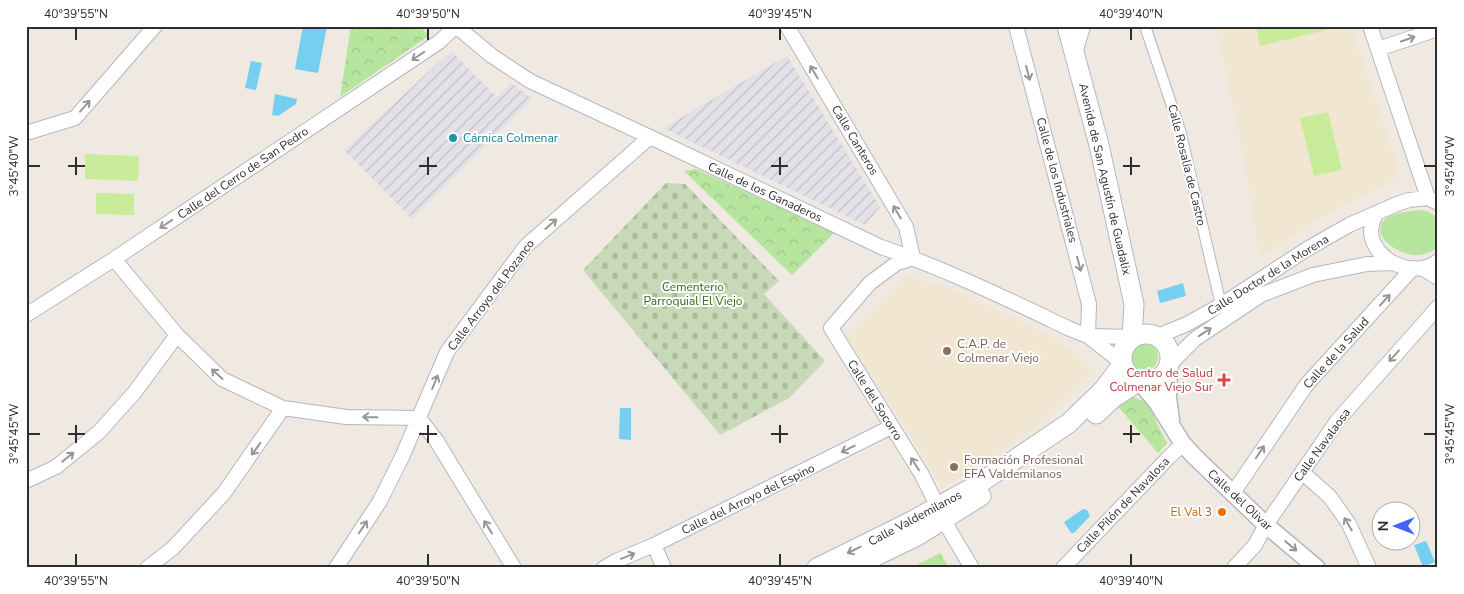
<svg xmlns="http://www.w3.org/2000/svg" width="1464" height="594" font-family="'Nunito Sans',sans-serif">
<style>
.industrial{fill:url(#industrial-furrows)}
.education{fill:#f0e6d1}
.grass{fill:#b6e59e}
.forest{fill:url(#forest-crowns)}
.cemetery{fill:url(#cemetery-stones)}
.pitch{fill:#c9ec9a}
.water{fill:#75cff0}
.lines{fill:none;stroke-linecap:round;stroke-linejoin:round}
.pedestrian-casing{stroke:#b4b7c1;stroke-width:12}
.minor-casing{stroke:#b4b7c1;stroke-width:16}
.tertiary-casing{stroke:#b4b7c1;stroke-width:19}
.secondary-casing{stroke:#b4b7c1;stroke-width:21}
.pedestrian{stroke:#fff;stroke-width:10}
.minor{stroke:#fff;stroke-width:14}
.tertiary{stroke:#fff;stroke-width:16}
.secondary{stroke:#fff;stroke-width:19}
.oneway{stroke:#969696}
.ticks{fill:none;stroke:#2e2e2e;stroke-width:2}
.culture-dot{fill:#0f9aa8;stroke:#fff;stroke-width:2}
.education-dot{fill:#8d6e63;stroke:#fff;stroke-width:2}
.health-dot{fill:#e0444e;stroke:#fff;stroke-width:2}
.food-dot{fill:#e8710a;stroke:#fff;stroke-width:2}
.labels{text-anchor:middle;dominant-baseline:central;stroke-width:4;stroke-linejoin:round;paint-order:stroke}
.culture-label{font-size:12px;fill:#0d838f;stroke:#fff;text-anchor:start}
.street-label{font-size:12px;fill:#2e2e2e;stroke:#fff}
.park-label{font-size:12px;fill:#2c6e1b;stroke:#fff}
.education-label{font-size:12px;fill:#785e54;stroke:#fff;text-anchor:start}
.health-label{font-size:12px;fill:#be3a42;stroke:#fff;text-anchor:end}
.food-label{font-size:12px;fill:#c56008;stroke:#fff;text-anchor:end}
.neatline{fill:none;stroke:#2e2e2e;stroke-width:2}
.ticks-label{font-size:12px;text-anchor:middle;fill:#2e2e2e}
</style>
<defs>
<pattern id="industrial-furrows" width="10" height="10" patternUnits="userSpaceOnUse" patternTransform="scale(1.25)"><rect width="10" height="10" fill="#e3e1e8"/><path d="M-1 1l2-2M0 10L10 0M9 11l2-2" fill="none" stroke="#c3c1c7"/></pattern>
<pattern id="forest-crowns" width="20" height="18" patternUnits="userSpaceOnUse" patternTransform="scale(1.25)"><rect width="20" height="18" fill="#b6e59e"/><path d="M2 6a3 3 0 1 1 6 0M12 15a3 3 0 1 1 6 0" fill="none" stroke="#9dc588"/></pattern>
<pattern id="cemetery-stones" width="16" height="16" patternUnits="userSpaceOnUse" patternTransform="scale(1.25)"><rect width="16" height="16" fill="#c8d9b8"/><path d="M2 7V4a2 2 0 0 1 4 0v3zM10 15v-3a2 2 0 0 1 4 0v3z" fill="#acbb9e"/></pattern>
</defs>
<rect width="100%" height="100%" fill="#efe9e1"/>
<path class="industrial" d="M 451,51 L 497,97 L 511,83 L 532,99 L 412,219 L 344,150 Z
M 787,56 L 880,207 L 865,225 L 663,128 Z"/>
<path class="education" d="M 1216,26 L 1351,26 L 1397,164 L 1397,175 L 1393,181 L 1355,199 L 1311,224 L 1260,258 L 1244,160 Z
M 908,276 L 957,291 L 1055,338 L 1094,369 L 1033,430 L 943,488 L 847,337 Z"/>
<path class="grass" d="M 1421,210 L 1429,212 L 1438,218 L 1438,247 C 1435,249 1431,252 1428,253 C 1423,255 1414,256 1409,254 C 1395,251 1371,236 1384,220 C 1390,213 1412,211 1421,210 Z
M1132 357a13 13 0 1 1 26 0a13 13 0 1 1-26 0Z"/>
<path class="forest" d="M 351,26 L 418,26 L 430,35 L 340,97 Z
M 696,169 L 834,233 L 792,275 L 684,171 Z
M 1126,393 L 1150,405 L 1157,424 L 1167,443 L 1158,453 L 1116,404 Z
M 940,553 L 949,568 L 911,568 Z"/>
<path class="cemetery" d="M 666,183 L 685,184 L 779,281 L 764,294 L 825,361 L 789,398 L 720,435 L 583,270 Z"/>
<path class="pitch" d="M 1256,26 L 1334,26 L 1334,28 L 1260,46 Z
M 1328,112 L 1342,170 L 1314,176 L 1300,118 Z
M 85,154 L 139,156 L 138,181 L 85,179 Z
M 96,193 L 134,194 L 134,215 L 96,214 Z"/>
<path class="water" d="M 303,26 L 327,26 L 318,73 L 295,69 Z
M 251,61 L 262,63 L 256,90 L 245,88 Z
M 275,94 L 297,99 L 296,104 L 278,116 L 272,115 Z
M 1183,283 L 1186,296 L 1160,303 L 1157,291 Z
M 620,408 L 631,408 L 631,440 L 619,439 Z
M 1083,509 L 1087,510 L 1090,516 L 1074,533 L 1071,533 L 1064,522 Z
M 1426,541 L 1435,562 L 1423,567 L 1414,545 Z"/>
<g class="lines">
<g class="pedestrian-casing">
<path id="pedestrian" d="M 1145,26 L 1180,130 L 1221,305"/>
</g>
<g class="minor-casing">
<path id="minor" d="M 456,26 L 492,56 L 530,81 L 650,137 L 881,247 C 946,269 1007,299 1070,329 L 1088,336 L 1121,362
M 787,26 L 906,227 L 913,258 L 897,263 L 870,283 L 831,328 L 922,475 L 950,531 L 972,568
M 1016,26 L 1089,304 L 1088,336
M 1370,26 L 1428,198
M 1378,49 L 1438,29
M 1075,54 L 1083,26
M 26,133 L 75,118 L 155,26
M 1376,213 C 1374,219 1371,225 1371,232 C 1373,261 1415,280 1438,261
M 114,259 L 177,335 L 222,379 L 283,408 L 346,417 L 419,418 L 436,440 L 514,568
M 1422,268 L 1438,278
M 26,315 L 114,259 L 439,42 L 456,26
M 1088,336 L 1132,337
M 1158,336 L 1187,324 L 1221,305 L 1307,249 L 1349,225 L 1397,204 L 1409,200 L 1428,198 L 1438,203
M 1169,365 L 1195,339 L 1261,295 L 1313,275 L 1367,264 L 1392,263
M 1302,472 L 1330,497 L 1349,524 L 1369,568
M 26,481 L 56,467 L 99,432 L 134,393 L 177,335
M 1233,493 L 1307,384 L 1413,268
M 654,545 L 664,568
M 147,568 L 173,548 L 224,493 L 283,408
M 336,568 L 380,501 L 402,457 L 447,352 L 526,246 L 650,137
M 604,568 L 616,561 L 654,545 L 891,427
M 1063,568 L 1169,457 L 1183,444
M 1234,568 L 1255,545 L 1266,525 L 1337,421 L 1438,307"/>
</g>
<g class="tertiary-casing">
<path id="tertiary" d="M 1169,365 L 1168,398 L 1171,420
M 1139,381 L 1156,401 L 1183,444 L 1195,457 L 1266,525 L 1317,568"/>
</g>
<g class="secondary-casing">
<path id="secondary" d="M 1067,26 L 1099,145 L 1134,304 L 1132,337
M1122 358a24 24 0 1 1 48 0a24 24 0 1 1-48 0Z
M 1096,414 L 1113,398 L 1139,381
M 817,568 L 910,522 L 977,485 L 1069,423 L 1104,389 L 1122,365
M 851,568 L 917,536 L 981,496"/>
</g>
<use href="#pedestrian" class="pedestrian"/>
<use href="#minor" class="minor"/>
<use href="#tertiary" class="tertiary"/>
<use href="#secondary" class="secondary"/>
</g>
<defs><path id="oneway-shaft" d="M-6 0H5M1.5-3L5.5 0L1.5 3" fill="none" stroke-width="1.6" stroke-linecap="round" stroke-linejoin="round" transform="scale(1.25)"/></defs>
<g class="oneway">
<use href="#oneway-shaft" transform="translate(1408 39) rotate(-19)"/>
<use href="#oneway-shaft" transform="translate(418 56) rotate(146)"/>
<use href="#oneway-shaft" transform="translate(814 72) rotate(-121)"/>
<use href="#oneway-shaft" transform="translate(1028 73) rotate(75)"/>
<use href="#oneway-shaft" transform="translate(85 106) rotate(-49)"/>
<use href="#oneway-shaft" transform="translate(897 212) rotate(-121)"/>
<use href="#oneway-shaft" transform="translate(166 224) rotate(146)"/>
<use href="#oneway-shaft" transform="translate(551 224) rotate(-41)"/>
<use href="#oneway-shaft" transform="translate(1079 264) rotate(75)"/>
<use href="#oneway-shaft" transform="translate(1385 300) rotate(-47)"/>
<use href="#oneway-shaft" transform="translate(1205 332) rotate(-34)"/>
<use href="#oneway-shaft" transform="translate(1394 356) rotate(132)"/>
<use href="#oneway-shaft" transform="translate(217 374) rotate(-138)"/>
<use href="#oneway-shaft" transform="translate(435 382) rotate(-68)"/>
<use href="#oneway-shaft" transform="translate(370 417) rotate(-179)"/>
<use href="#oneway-shaft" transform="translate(256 449) rotate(126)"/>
<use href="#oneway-shaft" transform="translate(848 449) rotate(153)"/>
<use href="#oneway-shaft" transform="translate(1260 452) rotate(-56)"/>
<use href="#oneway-shaft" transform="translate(68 457) rotate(-39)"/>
<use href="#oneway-shaft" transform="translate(915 464) rotate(-123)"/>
<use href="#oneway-shaft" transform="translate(1348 524) rotate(-120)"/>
<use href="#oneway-shaft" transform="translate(363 527) rotate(-56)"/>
<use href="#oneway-shaft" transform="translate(488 527) rotate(-122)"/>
<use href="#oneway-shaft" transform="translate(1291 546) rotate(40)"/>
<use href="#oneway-shaft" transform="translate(854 550) rotate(154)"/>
<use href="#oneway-shaft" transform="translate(628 556) rotate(-22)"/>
</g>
<path class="ticks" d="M 76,28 L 76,40M 428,28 L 428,40M 780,28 L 780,40M 1131,28 L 1131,40M 76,157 L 76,175M 428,157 L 428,175M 780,157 L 780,175M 1131,157 L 1131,175M 28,166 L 40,166M 68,166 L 85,166M 419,166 L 437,166M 771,166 L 788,166M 1123,166 L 1140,166M 1424,166 L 1436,166M 76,425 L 76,443M 428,425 L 428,443M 780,425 L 780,443M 1131,425 L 1131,443M 28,434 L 40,434M 68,434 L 85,434M 419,434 L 437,434M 771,434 L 788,434M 1123,434 L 1140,434M 1424,434 L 1436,434M 76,554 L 76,566M 428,554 L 428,566M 780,554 L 780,566M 1131,554 L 1131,566"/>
<circle class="culture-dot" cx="453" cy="138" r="5"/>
<g class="education-dot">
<circle cx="947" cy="351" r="5"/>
<circle cx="954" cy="467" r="5"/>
</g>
<path class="health-dot" d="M1221.5 372.5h5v5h5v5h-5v5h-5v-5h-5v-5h5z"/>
<circle class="food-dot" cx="1222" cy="512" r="5"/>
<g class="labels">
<g class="culture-label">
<text x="463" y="138">Cárnica Colmenar</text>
</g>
<g class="street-label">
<text transform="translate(855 140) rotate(59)">Calle Canteros</text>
<text transform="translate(1187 165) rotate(76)">Calle Rosalía de Castro</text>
<text transform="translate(243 173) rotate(-34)">Calle del Cerro de San Pedro</text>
<text transform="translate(1105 179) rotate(77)">Avenida de San Agustín de Guadalix</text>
<text transform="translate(1057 180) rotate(75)">Calle de los Industriales</text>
<text transform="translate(765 192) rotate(25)">Calle de los Ganaderos</text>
<text transform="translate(1268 275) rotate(-32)">Calle Doctor de la Morena</text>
<text transform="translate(491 295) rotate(-53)">Calle Arroyo del Pozanco</text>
<text transform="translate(1336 353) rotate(-48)">Calle de la Salud</text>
<text transform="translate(875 400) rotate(58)">Calle del Socorro</text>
<text transform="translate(1322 445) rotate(-54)">Calle Navalaosa</text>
<text transform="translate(748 499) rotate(-26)">Calle del Arroyo del Espino</text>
<text transform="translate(1240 500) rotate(43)">Calle del Olivar</text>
<text transform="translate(1123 505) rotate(-46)">Calle Pilón de Navalosa</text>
<text transform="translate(915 518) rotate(-28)">Calle Valdemilanos</text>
</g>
<g class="park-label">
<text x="693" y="287">Cementerio<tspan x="693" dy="14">Parroquial El Viejo</tspan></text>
</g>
<g class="education-label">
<text x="957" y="344">C.A.P. de<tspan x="957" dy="14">Colmenar Viejo</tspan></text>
<text x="964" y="460">Formación Profesional<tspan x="964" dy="14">EFA Valdemilanos</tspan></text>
</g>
<g class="health-label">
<text x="1213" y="373">Centro de Salud<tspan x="1213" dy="14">Colmenar Viejo Sur</tspan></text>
</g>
<g class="food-label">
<text x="1212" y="512">El Val 3</text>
</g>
</g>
<rect width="1464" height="594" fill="none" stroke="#ffffff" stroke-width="55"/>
<g transform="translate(1396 526) rotate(270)"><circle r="24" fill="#ffffff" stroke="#ababab"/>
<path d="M0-4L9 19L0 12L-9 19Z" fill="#4264fb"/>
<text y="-8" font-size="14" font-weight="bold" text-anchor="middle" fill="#2e2e2e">N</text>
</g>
<rect x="28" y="28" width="1408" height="538" class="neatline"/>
<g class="ticks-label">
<text x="76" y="18">40°39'55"N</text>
<text x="428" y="18">40°39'50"N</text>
<text x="780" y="18">40°39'45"N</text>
<text x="1131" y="18">40°39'40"N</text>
<text transform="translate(1450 166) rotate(-90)" y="4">3°45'40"W</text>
<text transform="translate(14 166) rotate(-90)" y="4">3°45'40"W</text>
<text transform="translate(1450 434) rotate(-90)" y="4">3°45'45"W</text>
<text transform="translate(14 434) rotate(-90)" y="4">3°45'45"W</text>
<text x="76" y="585">40°39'55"N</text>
<text x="428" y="585">40°39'50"N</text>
<text x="780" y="585">40°39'45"N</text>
<text x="1131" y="585">40°39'40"N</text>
</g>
</svg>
